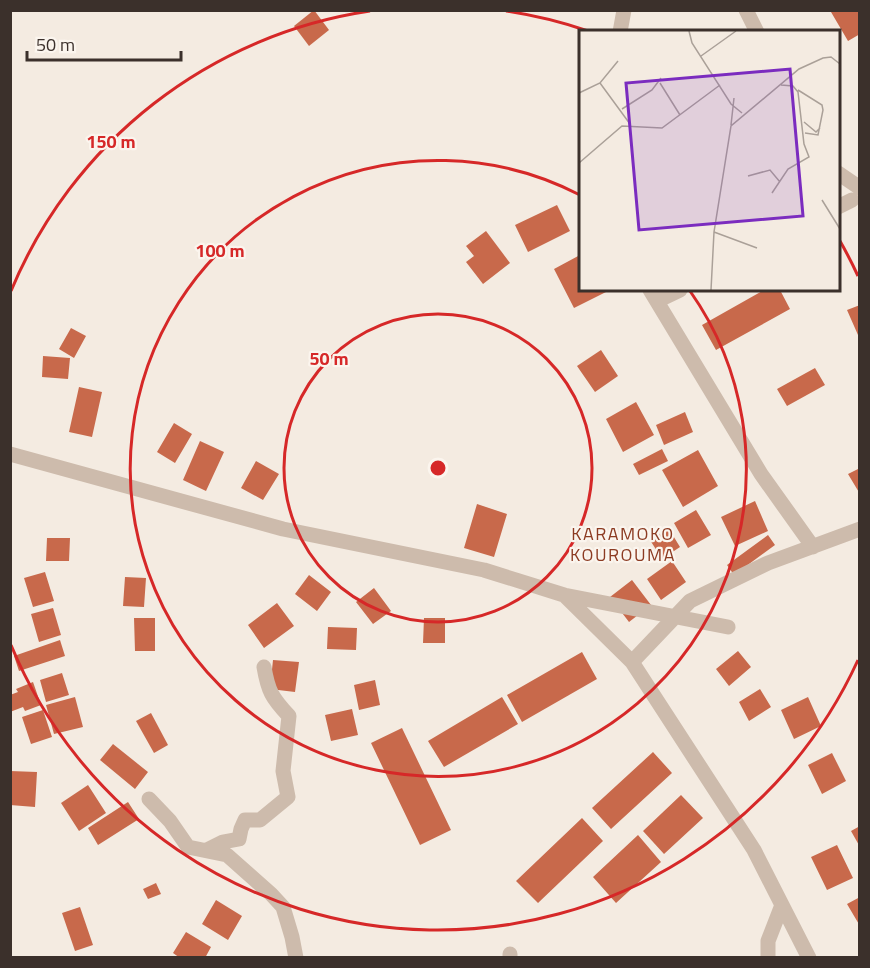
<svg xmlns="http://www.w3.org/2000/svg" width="870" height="968" font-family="'Titillium Web',sans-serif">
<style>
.building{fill:#c8694b}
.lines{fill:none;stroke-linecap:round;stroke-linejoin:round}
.street{stroke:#cdbbac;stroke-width:15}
.ring{fill:none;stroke:#d62828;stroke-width:3}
.labels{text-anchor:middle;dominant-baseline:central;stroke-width:4.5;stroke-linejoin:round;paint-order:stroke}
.neighbourhood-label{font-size:18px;letter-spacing:1.5px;fill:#8c3b22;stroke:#fbf5ee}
.inset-road{fill:none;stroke:#aaa098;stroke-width:1.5}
.view{fill:#7b2cbf;fill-opacity:0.15;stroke:#7b2cbf;stroke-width:3}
.inset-edge{fill:none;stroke:#3b302b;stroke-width:3}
.centre{fill:#d62828;stroke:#fbf5ee;stroke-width:3}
.ring-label{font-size:18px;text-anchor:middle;font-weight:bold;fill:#d62828;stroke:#fbf5ee;stroke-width:4.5;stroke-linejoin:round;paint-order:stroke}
</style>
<rect width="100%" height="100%" fill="#f4ebe1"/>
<path class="building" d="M 314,10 L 329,30 L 309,46 L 294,26 Z
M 834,10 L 860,10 L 860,34 L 848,41 L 831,12 Z
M 557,205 L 570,231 L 528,252 L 515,225 Z
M 486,231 L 510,263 L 483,284 L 466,262 L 474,256 L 466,246 Z
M 580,255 L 580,290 L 604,290 L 606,292 L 574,308 L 554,269 Z
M 764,290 L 780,290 L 790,309 L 716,350 L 702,325 Z
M 860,305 L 860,334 L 858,335 L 847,310 Z
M 71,328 L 86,336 L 74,358 L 59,349 Z
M 601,350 L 618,376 L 595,392 L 577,366 Z
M 43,356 L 70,358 L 68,379 L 42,377 Z
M 815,368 L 825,385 L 787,406 L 777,389 Z
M 79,387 L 102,392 L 92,437 L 69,432 Z
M 636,402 L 654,435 L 623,452 L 606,419 Z
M 685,412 L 693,432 L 664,445 L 656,425 Z
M 174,423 L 192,434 L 175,463 L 157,452 Z
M 200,441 L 224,452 L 206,491 L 183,480 Z
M 662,449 L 668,461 L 639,475 L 633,464 Z
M 698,450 L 718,486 L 683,507 L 662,470 Z
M 256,461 L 279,474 L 263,500 L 241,488 Z
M 860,468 L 860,494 L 848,474 Z
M 755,501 L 768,531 L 735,546 L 721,517 Z
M 477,504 L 507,514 L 494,557 L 464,548 Z
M 696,510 L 711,535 L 688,548 L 674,523 Z
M 669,529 L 680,547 L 662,559 L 650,540 Z
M 768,535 L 775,545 L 734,575 L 727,565 Z
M 47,538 L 70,538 L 69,561 L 46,561 Z
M 672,561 L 686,582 L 661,600 L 647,579 Z
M 45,572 L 54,601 L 33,607 L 24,578 Z
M 309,575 L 331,592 L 317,611 L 295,594 Z
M 125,577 L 146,578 L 144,607 L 123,606 Z
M 632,580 L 651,605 L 629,622 L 610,597 Z
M 374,588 L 391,611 L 373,624 L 356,602 Z
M 277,603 L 294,626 L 264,648 L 248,625 Z
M 53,608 L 61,635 L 39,642 L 31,614 Z
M 134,618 L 155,618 L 155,651 L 135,651 Z
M 424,618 L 445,618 L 445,643 L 423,643 Z
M 328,627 L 357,628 L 356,650 L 327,649 Z
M 60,640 L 65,656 L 19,671 L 14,656 Z
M 738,651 L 751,667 L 729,686 L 716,669 Z
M 582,652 L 597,679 L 522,722 L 507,695 Z
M 273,660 L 299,662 L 295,692 L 270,689 Z
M 62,673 L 69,695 L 46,702 L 40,680 Z
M 375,680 L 380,705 L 359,710 L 354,685 Z
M 33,682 L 41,705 L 25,711 L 23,707 L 10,712 L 10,695 L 18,692 L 16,689 Z
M 760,689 L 771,707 L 749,721 L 739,702 Z
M 75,697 L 83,727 L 54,734 L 46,705 Z
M 502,697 L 518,724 L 444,767 L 428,741 Z
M 808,697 L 821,726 L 794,739 L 781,710 Z
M 352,709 L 358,735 L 331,741 L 325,715 Z
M 43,710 L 52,737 L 31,744 L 22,717 Z
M 151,713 L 168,745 L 154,753 L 136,721 Z
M 402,728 L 451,830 L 420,845 L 371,743 Z
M 113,744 L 148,772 L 135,789 L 100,760 Z
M 653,752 L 672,773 L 611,829 L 592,808 Z
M 832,753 L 846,781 L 822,794 L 808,765 Z
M 10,771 L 37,772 L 35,807 L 10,805 Z
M 88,785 L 106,813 L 79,831 L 61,803 Z
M 681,795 L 703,818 L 664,854 L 643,831 Z
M 128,802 L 139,819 L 98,845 L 88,828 Z
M 582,818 L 603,841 L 538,903 L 516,881 Z
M 860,826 L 860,847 L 851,831 Z
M 638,835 L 661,862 L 616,903 L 593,877 Z
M 837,845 L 853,878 L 827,890 L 811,857 Z
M 156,883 L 161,894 L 148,899 L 143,889 Z
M 860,897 L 860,926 L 847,904 Z
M 216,900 L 242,916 L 228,940 L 202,924 Z
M 80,907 L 93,945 L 75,951 L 62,913 Z
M 186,932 L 211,947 L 205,958 L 180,958 L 173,953 Z"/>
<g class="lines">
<path class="street" d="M 746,10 L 757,32
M 620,32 L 624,10
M 838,173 L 860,188
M 838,207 L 852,200
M 650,290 L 761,474 L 813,547
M 657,301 L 680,290
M 10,454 L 283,529 L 484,570 L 564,595 L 632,662 L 754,850 L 809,958
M 564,595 L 728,627
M 632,662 L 690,601 L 768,563 L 860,529
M 149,799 L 170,821 L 188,847 L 227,855 L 271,894 L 283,907 L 292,937 L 296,958
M 207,850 L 223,842 L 239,839 L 241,829 L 245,820 L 260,820 L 288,797 L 283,771 L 289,716 C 272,698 268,691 264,667
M 510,954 L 510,958
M 768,958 L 768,941 L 782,905"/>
</g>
<g class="ring">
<circle cx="438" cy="468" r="154"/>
<path d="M690 291A308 308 0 1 1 580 195"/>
<path d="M858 660A462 462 0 0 1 11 645M11 291A462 462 0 0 1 370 11M506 11A462 462 0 0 1 588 31M840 241A462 462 0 0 1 858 276"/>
</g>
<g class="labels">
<g class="neighbourhood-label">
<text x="623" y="533">KARAMOKO<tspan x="623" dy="21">KOUROUMA</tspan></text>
</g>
</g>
<g transform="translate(579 30)">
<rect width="261" height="261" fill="#f4ebe1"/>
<path class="inset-road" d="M 110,1 L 113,13 L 152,74 L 163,83M 122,26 L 157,1M 21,53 L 51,94M 81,53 L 101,85M 219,60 L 243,75 L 244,80 L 239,105 L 226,103M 0,63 L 21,53 L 39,31M 43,79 L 73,60 L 82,48M 225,92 L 237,102 L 241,98M 152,95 L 155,68M 0,133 L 43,96 L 83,98 L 141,55M 169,146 L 191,140 L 201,152M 193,163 L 209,139 L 230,127 L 225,114 L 219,62 L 214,56 L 202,55M 243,170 L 261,199M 135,202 L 178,218M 132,260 L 135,202 L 152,96 L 220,39 L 244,28 L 252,27 L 261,34"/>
<path class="view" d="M 211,39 L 224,186 L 60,200 L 47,53 Z"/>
<rect width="261" height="261" class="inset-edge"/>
</g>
<circle cx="438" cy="468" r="9" class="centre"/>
<g class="ring-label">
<text x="111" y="148">150 m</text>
<text x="220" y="257">100 m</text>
<text x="329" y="365">50 m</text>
</g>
<rect width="870" height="968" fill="none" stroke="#3b302b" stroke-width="24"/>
<path d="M27 51v9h154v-9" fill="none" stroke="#3b302b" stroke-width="3"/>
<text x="36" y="51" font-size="18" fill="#3b302b" stroke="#fbf5ee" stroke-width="4.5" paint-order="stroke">50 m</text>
</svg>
